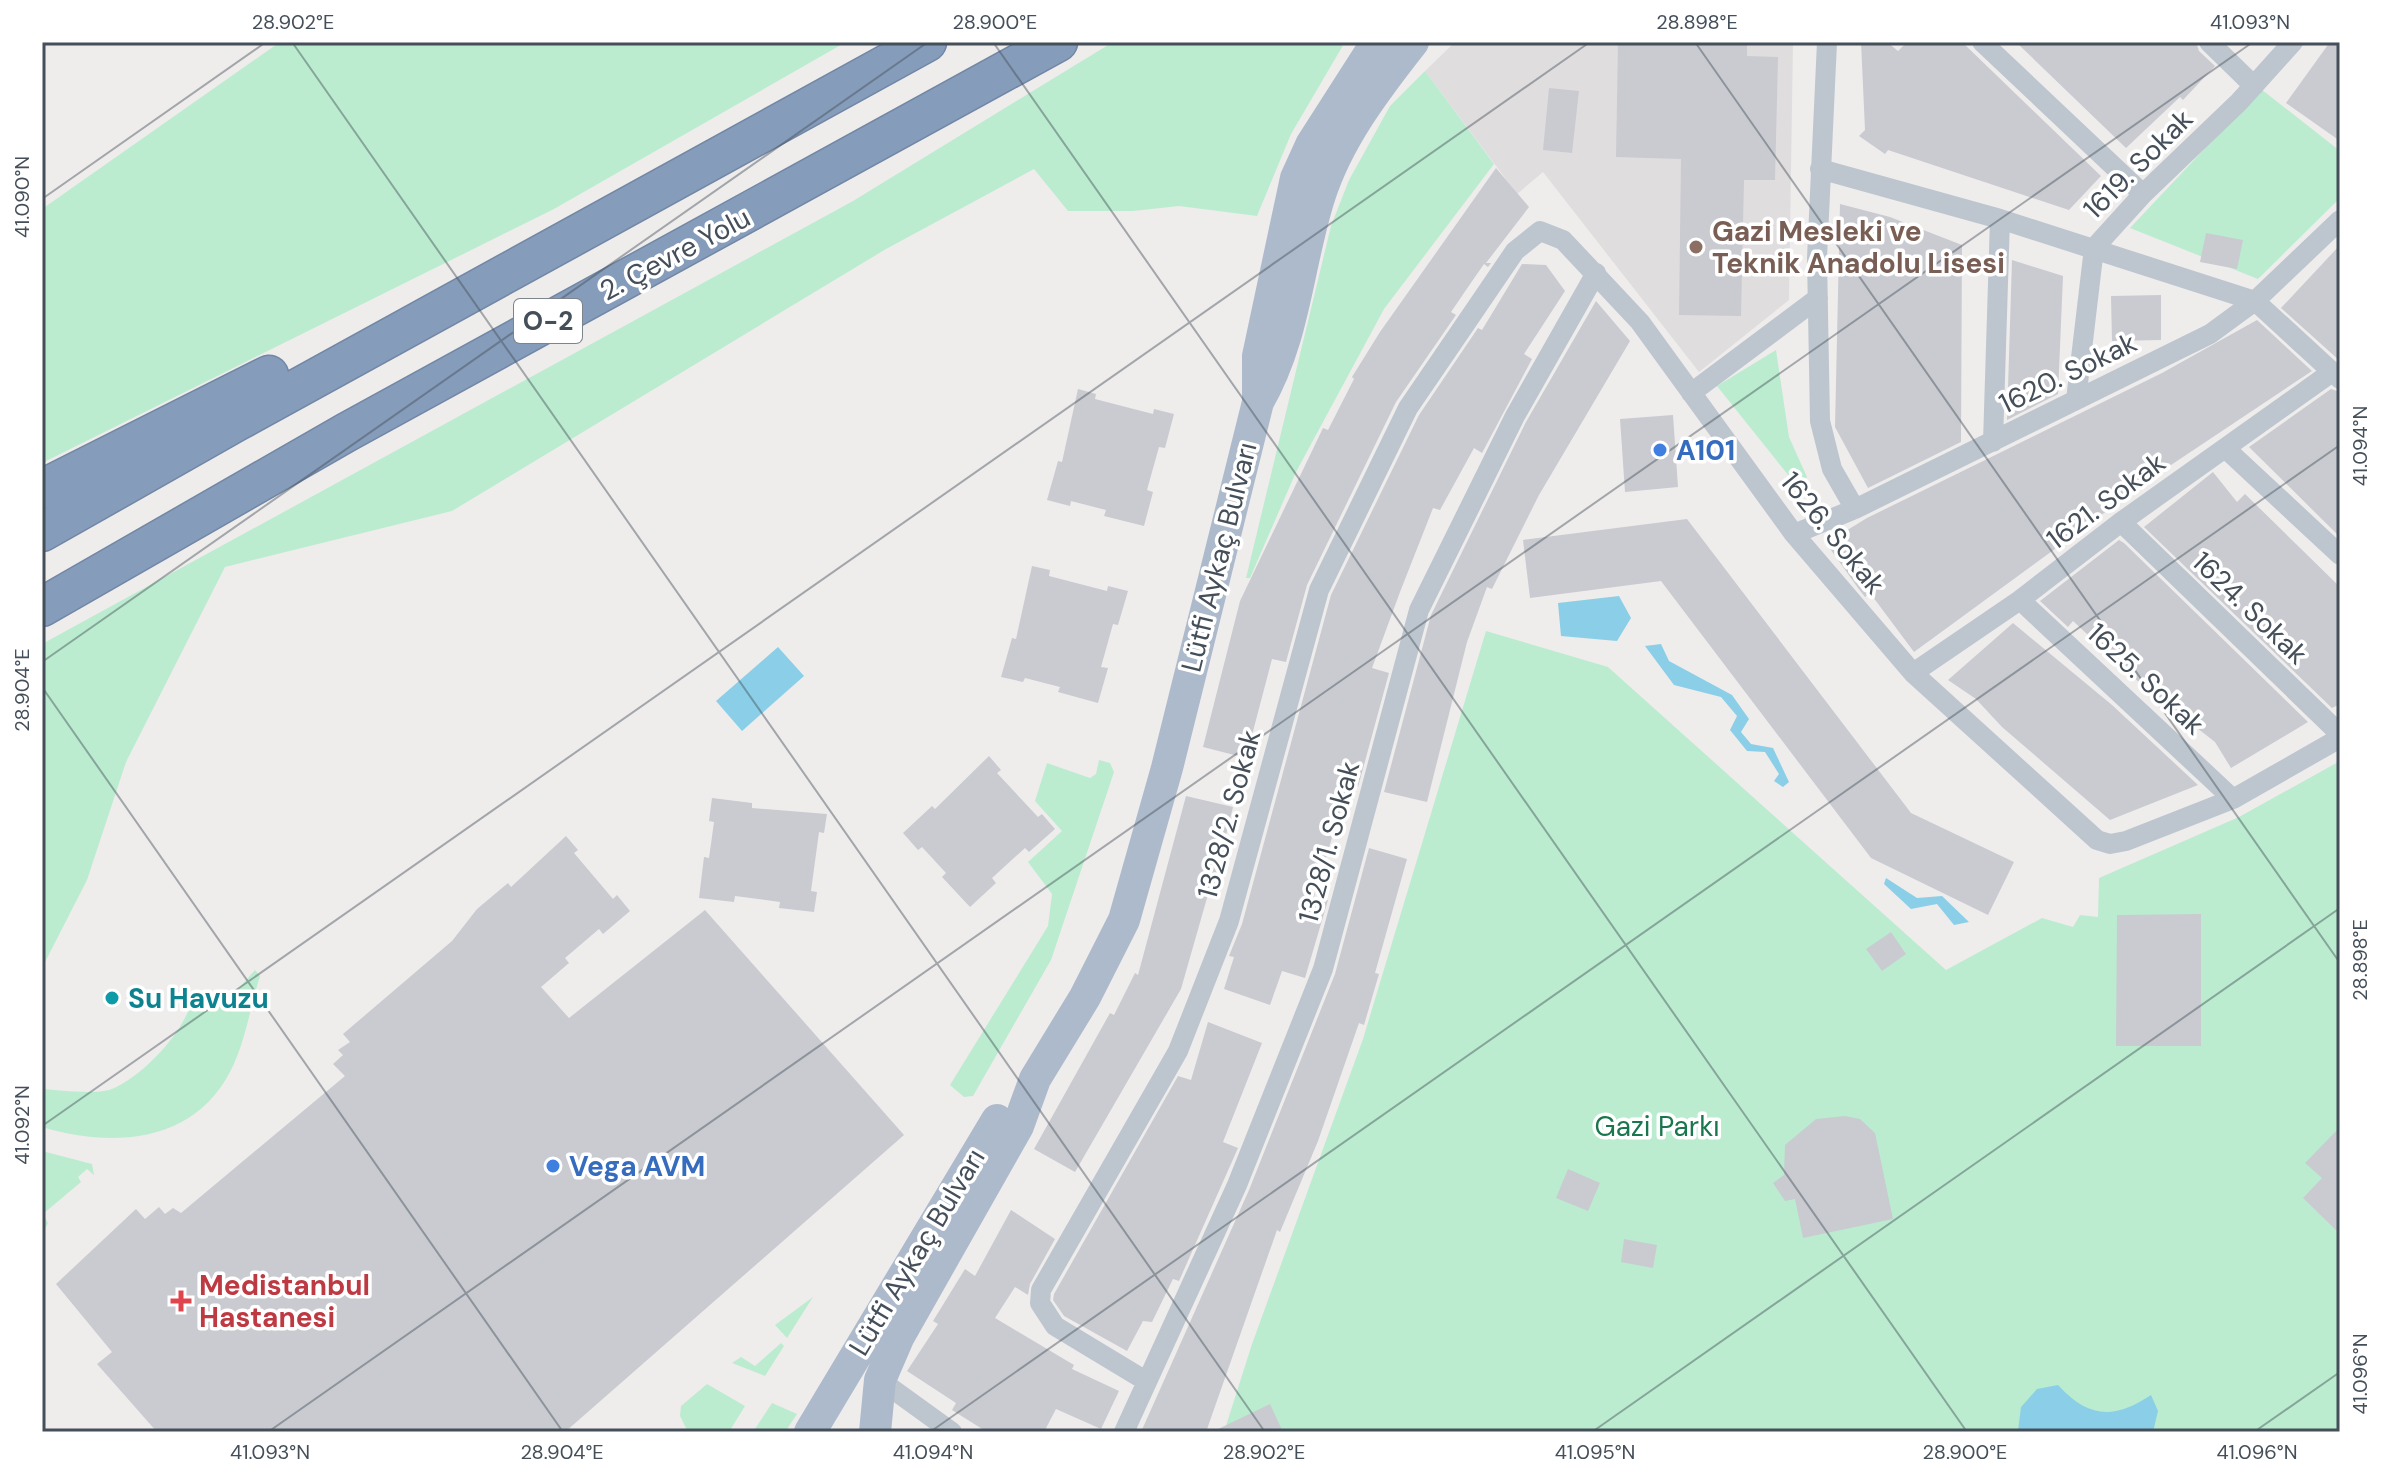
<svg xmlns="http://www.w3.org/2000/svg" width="2382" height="1474" font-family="'DM Sans',sans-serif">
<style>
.education{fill:#e0ddde}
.green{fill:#bbecd0}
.water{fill:#8acfe7}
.building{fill:#c9cbd1}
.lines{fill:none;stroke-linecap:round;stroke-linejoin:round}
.motorway-casing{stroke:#7187a5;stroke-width:41}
.minor{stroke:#bdc6ce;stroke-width:20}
.primary{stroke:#adbacb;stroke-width:32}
.motorway{stroke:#859cba;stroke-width:38}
.ticks{fill:none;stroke:#454f59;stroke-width:2;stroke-opacity:0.45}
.education-dot{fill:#8d6e63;stroke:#fff;stroke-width:3}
.shop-dot{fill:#3f7fe0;stroke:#fff;stroke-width:3}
.culture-dot{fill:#0f9aa8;stroke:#fff;stroke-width:3}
.health-dot{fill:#e0444e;stroke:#fff;stroke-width:3}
.labels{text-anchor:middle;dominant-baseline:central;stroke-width:7;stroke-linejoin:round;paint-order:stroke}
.shield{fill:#fff;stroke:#7d848b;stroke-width:2}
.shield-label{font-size:26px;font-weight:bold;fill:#454f59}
.street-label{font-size:28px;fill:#454f59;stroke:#fff}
.education-label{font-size:28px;font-weight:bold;fill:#785e54;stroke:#fff;text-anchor:start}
.shop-label{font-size:28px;font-weight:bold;fill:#366cbe;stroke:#fff;text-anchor:start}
.culture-label{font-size:28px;font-weight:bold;fill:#0d838f;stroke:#fff;text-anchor:start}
.park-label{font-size:28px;fill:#1a764d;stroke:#fff}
.health-label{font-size:28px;font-weight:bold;fill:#be3a42;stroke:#fff;text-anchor:start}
.neatline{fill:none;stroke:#454f59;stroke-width:3}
.ticks-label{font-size:20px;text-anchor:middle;fill:#454f59}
</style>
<rect width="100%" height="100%" fill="#efecec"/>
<path class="education" d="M 1455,42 L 1793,42 L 1789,300 L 1699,372 L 1543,172 L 1517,194 L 1425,71 Z"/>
<path class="green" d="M 280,42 L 846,42 L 554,209 L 42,463 L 42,209 Z
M 1113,42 L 1345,42 L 1291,134 L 1257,216 L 1179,206 L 1133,211 L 1068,211 L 1034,169 L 886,249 L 452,511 L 225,567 L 126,762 L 87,880 L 42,968 L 42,644 L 853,201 Z
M 1425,71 L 1494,164 L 1384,309 L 1296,472 L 1250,578 L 1246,578 L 1331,226 L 1349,180 L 1390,106 Z
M 2261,89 L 2340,151 L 2340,198 L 2258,279 L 2130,228 Z
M 1776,350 L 1789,437 L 1807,477 L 1801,486 L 1797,486 L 1717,386 Z
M 1486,631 L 1608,667 L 1946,970 L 2042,918 L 2073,927 L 2080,915 L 2098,917 L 2099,878 L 2239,817 L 2340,761 L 2340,1432 L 1224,1432 L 1252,1344 L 1363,1039 Z
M 1099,760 L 1110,763 L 1114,772 L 1051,960 L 973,1096 L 964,1097 L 950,1085 L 1048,926 L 1052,894 L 1028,862 L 1062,831 L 1035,801 L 1047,763 L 1090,778 L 1096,774 Z
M 255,970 L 260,976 C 250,1007 246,1040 231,1070 C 194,1144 111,1148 42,1127 L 42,1089 C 58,1090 98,1095 112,1089 C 141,1077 178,1038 189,1009 L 225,1004 Z
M 42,1151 L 92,1164 L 94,1175 L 87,1169 L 78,1177 L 81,1182 L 43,1214 L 48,1223 L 44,1231 L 42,1229 Z
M 813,1297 L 787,1338 L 775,1325 Z
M 781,1343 L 784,1346 L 765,1376 L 732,1363 L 741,1357 L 755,1366 Z
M 707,1384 L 745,1406 L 729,1432 L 688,1432 L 680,1416 L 681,1406 Z
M 772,1403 L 797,1414 L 785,1432 L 753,1432 Z"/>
<path class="water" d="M 1619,596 L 1631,618 L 1617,641 L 1561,636 L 1558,603 Z
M 1661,644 L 1669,661 L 1732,695 L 1749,719 L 1741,732 L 1751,744 L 1773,748 L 1789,782 L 1783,787 L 1774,781 L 1779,774 L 1765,752 L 1747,751 L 1730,730 L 1737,716 L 1721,697 L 1674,685 L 1645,646 Z
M 778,647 L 804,676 L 742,731 L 716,701 Z
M 1886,878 L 1917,898 L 1942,896 L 1969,922 L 1954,925 L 1937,904 L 1911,909 L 1884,884 Z
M 2058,1385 C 2089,1419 2115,1419 2151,1395 L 2158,1411 L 2153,1432 L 2018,1431 L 2021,1407 L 2037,1389 Z"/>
<path class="building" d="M 1618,42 L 1747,42 L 1747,56 L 1778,57 L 1775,180 L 1744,180 L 1741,316 L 1679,315 L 1681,159 L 1616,157 Z
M 1861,42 L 1887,42 L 1898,51 L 1907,42 L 1962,42 L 2101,176 L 2069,210 L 1888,150 L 1885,154 L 1859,136 L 1865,130 Z
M 2016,42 L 2196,42 L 2199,51 L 2215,66 L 2183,100 L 2180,97 L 2126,148 Z
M 2330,42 L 2340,42 L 2340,141 L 2286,103 Z
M 1549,88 L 1579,91 L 1572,153 L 1543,150 Z
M 1496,168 L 1529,207 L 1486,263 L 1491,263 L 1488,267 L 1484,264 L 1466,290 L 1451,312 L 1456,315 L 1396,402 L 1307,585 L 1286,662 L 1272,659 L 1246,758 L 1203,747 L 1240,601 L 1323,428 L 1328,430 L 1354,379 L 1352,377 L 1380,332 Z
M 1840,204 L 1890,217 L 1962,245 L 1961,442 L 1868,488 L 1835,427 Z
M 2206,233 L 2243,240 L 2237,269 L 2200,262 Z
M 2340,245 L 2340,361 L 2281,308 Z
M 2012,260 L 2063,276 L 2058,394 L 2007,420 Z
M 1522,264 L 1546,265 L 1565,291 L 1524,354 L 1532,359 L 1482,453 L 1474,448 L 1440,510 L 1433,508 L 1400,592 L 1372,668 L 1389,673 L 1358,787 L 1348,785 L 1314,897 L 1328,900 L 1305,978 L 1282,971 L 1270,1005 L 1224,989 L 1234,957 L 1229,956 L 1242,924 L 1331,595 L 1419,415 L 1478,328 L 1482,330 Z
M 2161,295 L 2161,340 L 2112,341 L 2111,296 Z
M 1596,301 L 1630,341 L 1539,495 L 1492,589 L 1487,587 L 1467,642 L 1427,802 L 1384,792 L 1431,615 L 1526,422 Z
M 2257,320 L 2312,371 L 2156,475 L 1914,652 L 1870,593 L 1865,597 L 1858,588 L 1826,543 L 1867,518 L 2162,373 Z
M 1078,389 L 1096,394 L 1095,399 L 1153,414 L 1154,409 L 1174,414 L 1165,448 L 1159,447 L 1147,490 L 1153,492 L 1144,526 L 1104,516 L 1106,510 L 1071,501 L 1070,506 L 1047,500 L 1058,461 L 1062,462 Z
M 2331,389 L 2340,392 L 2340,537 L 2249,447 Z
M 1673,415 L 1678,487 L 1625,492 L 1620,419 Z
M 2213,472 L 2237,502 L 2245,494 L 2340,587 L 2340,704 L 2332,708 L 2144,527 Z
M 1687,519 L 1911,813 L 2014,862 L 1988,915 L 1871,858 L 1661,581 L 1530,598 L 1523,540 Z
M 2119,540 L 2124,543 L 2308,722 L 2231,768 L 2215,742 L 2142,685 L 2073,621 L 2068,627 L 2040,601 Z
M 1032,566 L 1050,570 L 1049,576 L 1107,591 L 1108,586 L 1128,591 L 1118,625 L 1113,624 L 1101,667 L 1108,668 L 1098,703 L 1058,692 L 1060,687 L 1025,678 L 1023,682 L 1001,677 L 1012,638 L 1016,639 Z
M 2013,623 L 2112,705 L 2198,785 L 2110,820 L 2002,727 L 1976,699 L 1948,680 Z
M 989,756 L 1001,770 L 997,773 L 1038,817 L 1042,814 L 1055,829 L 1029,852 L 1025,848 L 992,878 L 996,883 L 970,907 L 942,877 L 946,873 L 922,847 L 918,850 L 903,833 L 932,806 L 935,809 Z
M 1186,796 L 1233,807 L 1224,843 L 1229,844 L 1213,892 L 1209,891 L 1181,989 L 1075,1172 L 1034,1149 L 1110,1013 L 1114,1015 L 1135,973 L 1138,975 Z
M 712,798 L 752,803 L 752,808 L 827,814 L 824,833 L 819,832 L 811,891 L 817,892 L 814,912 L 779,908 L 780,902 L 735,896 L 734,902 L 699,898 L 704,857 L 709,858 L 714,822 L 709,821 Z
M 566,836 L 578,850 L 574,853 L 613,899 L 617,895 L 630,911 L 603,934 L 599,929 L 565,958 L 569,963 L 541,987 L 569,1018 L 705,910 L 904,1135 L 565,1432 L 157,1432 L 97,1364 L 112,1352 L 56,1284 L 136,1209 L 145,1219 L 159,1207 L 165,1214 L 173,1208 L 181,1213 L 345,1076 L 333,1064 L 343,1055 L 338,1050 L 350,1042 L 343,1034 L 452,941 L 477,909 L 508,883 L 511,887 Z
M 1369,848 L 1407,859 L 1375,973 L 1379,974 L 1364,1025 L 1359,1023 L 1318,1141 L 1280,1232 L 1277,1230 L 1206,1432 L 1141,1432 L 1249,1190 L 1335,974 Z
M 2201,914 L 2201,1046 L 2116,1046 L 2117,915 Z
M 1891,932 L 1906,954 L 1882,971 L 1866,949 Z
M 1208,1022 L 1262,1043 L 1223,1142 L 1238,1148 L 1179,1281 L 1173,1279 L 1152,1322 L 1143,1321 L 1127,1351 L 1064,1316 L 1053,1300 L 1054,1294 L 1178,1076 L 1191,1080 Z
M 1845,1116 L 1860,1119 L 1875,1133 L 1893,1219 L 1803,1238 L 1795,1199 L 1785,1201 L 1773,1183 L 1784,1175 L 1785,1145 L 1816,1119 Z
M 2340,1127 L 2340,1234 L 2303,1198 L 2322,1178 L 2305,1163 Z
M 1568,1169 L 1600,1183 L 1588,1211 L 1556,1198 Z
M 1011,1210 L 1055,1239 L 1030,1284 L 1028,1295 L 1015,1287 L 995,1318 L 1074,1365 L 1072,1369 L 1119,1391 L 1101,1429 L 1056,1409 L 1044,1432 L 987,1432 L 952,1410 L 956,1403 L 907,1371 L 938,1324 L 933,1321 L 965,1269 L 975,1276 Z
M 1624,1239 L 1657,1245 L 1653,1268 L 1621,1262 Z
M 1270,1404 L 1283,1432 L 1212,1432 Z"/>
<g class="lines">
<g class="motorway-casing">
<path id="motorway" d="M 42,489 L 269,375
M 42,532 L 236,422 L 927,42
M 42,607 L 347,432 L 1058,42"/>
</g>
<path class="minor" d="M 1827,42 L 1817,258 L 1820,421 L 1832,469 L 1855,509
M 1982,42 L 2143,194
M 2209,42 L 2254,86
M 1820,169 L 2000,219 L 2255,301 L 2340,379
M 1691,393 L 1818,298
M 2076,400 L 2094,248 L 2143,194 L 2239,102 L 2293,42
M 1993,442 L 2000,219
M 2225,448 L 2340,555
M 2121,522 L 2340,734
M 1794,534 L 1855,509 L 2210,334 L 2255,301 L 2340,220
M 2020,600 L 2233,799
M 1913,673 L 2020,600 L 2121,522 L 2332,372
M 880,1380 L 952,1432
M 1146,1381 L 1055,1326 L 1040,1303 L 1041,1290 L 1178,1051 L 1229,921 L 1319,590 L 1408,408 L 1515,251 L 1540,231 L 1563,240 L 1640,322 L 1794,534 L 1913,673 L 2097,840 L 2110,844 L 2126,841 L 2233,799 L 2340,738
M 1124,1432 L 1237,1185 L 1323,969 L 1419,610 L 1515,416 L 1596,273"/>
<path class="primary" d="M 1258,399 L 1258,356 L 1296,178 L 1311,145 L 1377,42
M 810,1432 L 997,1120
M 875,1432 L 880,1380 L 899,1336 L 1018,1126 L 1035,1079 L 1085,997 L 1124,920 L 1167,768 L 1258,402 C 1295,338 1297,268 1319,198 C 1337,140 1376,89 1413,42"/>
<use href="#motorway" class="motorway"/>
</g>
<path class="ticks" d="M 292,42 L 1265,1432M 993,42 L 1967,1432M 1695,42 L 2340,963M 42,199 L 266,42M 42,662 L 928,42M 42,687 L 563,1432M 42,1126 L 1590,42M 268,1432 L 2253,42M 930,1432 L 2340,445M 1592,1432 L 2340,908M 2254,1432 L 2340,1372"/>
<circle class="education-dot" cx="1696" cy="247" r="8"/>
<g class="shop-dot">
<circle cx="1660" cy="450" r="8"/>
<circle cx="553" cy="1166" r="8"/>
</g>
<circle class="culture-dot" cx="112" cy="998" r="8"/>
<path class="health-dot" d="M177 1289h8v8h8v8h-8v8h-8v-8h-8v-8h8z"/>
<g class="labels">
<rect class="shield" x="514" y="299" width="68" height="44" rx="6"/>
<g class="shield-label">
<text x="548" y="321">O-2</text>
</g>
<g class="street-label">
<text transform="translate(2138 164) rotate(-45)">1619. Sokak</text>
<text transform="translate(675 254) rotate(-28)">2. Çevre Yolu</text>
<text transform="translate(2068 373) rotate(-26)">1620. Sokak</text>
<text transform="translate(2106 501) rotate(-37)">1621. Sokak</text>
<text transform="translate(1833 533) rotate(51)">1626. Sokak</text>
<text transform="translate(1219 557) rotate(-76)">Lütfi Aykaç Bulvarı</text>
<text transform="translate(2250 608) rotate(44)">1624. Sokak</text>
<text transform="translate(2146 679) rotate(43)">1625. Sokak</text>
<text transform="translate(1229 814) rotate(-75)">1328/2. Sokak</text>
<text transform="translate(1329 842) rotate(-75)">1328/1. Sokak</text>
<text transform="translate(917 1252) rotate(-59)">Lütfi Aykaç Bulvarı</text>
</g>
<g class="education-label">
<text x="1712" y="231">Gazi Mesleki ve<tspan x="1712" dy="32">Teknik Anadolu Lisesi</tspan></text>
</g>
<g class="shop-label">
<text x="1676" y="450">A101</text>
<text x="569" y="1166">Vega AVM</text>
</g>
<g class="culture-label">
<text x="128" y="998">Su Havuzu</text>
</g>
<g class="park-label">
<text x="1657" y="1126">Gazi Parkı</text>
</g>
<g class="health-label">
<text x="199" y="1285">Medistanbul<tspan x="199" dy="32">Hastanesi</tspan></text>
</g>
</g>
<rect width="2382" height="1474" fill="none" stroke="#ffffff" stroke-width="88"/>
<rect x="44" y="44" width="2294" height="1386" class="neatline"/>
<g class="ticks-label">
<text x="293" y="29">28.902°E</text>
<text x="995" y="29">28.900°E</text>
<text x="1697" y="29">28.898°E</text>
<text x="2250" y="29">41.093°N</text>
<text transform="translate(22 197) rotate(-90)" y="7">41.090°N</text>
<text transform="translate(2360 446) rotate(-90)" y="7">41.094°N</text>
<text transform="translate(22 690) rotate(-90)" y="7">28.904°E</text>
<text transform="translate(2360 960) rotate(-90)" y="7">28.898°E</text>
<text transform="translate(22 1125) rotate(-90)" y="7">41.092°N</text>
<text transform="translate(2360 1374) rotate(-90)" y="7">41.096°N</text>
<text x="270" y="1459">41.093°N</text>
<text x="562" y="1459">28.904°E</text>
<text x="933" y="1459">41.094°N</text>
<text x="1264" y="1459">28.902°E</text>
<text x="1595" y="1459">41.095°N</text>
<text x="1965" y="1459">28.900°E</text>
<text x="2257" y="1459">41.096°N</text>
</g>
</svg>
